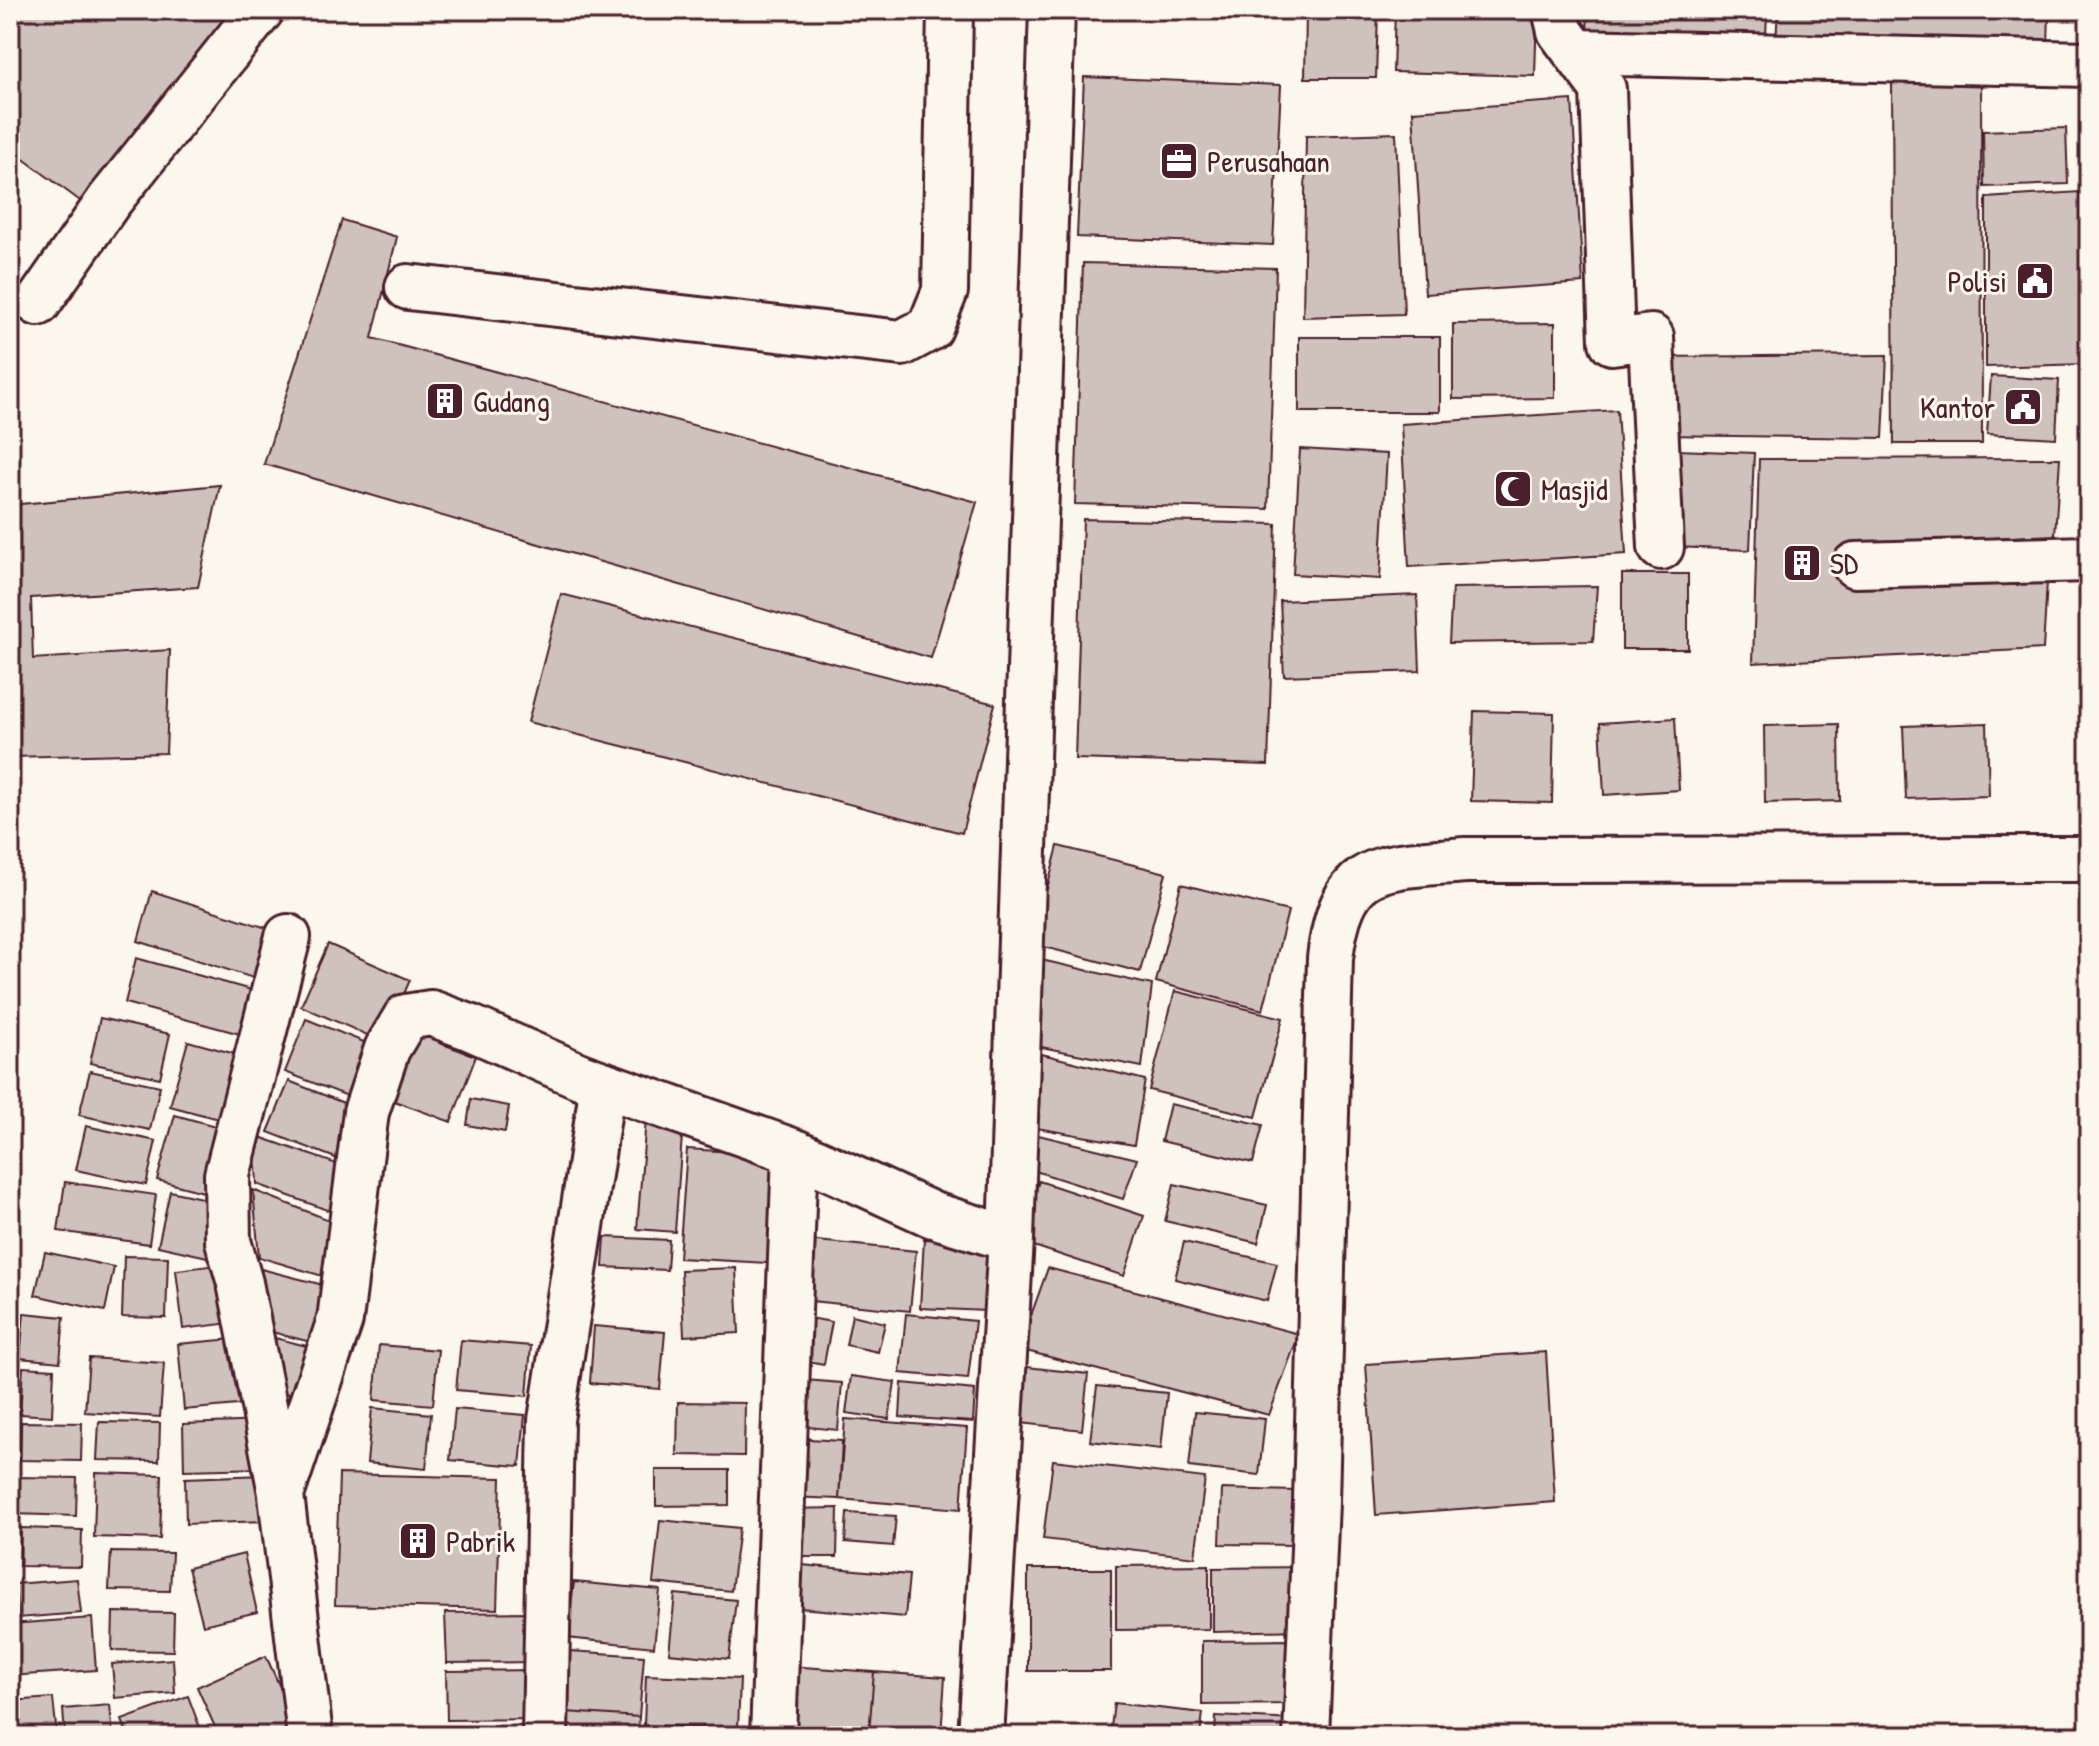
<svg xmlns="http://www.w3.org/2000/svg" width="2099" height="1746" font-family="'Patrick Hand',sans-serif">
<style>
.building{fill:#cfc2bc;stroke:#4a1f2b;stroke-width:2}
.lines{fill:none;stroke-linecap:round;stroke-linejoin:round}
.minor-casing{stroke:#4a1f2b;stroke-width:50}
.minor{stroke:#fbf7ec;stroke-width:44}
.labels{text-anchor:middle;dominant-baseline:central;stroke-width:6;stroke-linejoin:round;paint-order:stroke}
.poi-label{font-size:30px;fill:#4a1f2b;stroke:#fbf7ec;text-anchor:start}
</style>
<rect width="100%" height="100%" fill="#fbf7ec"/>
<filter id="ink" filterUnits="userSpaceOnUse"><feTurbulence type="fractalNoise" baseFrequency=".0125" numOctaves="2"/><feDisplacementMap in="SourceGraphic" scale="16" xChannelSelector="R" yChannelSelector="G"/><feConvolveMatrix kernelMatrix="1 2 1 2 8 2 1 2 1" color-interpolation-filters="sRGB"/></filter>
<g filter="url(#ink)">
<path class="building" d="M 10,10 L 259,10 L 91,209 L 10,149 Z
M 1306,10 L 1378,10 L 1376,78 L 1305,78 Z
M 1395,10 L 1537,10 L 1535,76 L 1393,72 Z
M 1588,10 L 1767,10 L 1766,37 L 1587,33 Z
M 1778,10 L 2049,10 L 2048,48 L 1776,41 Z
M 1084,77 L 1281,85 L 1273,245 L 1077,237 Z
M 1981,80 L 1982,444 L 1894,444 L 1892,81 Z
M 1572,100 L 1583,283 L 1425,294 L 1413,111 Z
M 2066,128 L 2068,184 L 1984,187 L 1983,131 Z
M 1396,133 L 1404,314 L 1303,317 L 1306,136 Z
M 2080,192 L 2086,364 L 1986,367 L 1986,198 Z
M 342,220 L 397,237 L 372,338 L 977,502 L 931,658 L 264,464 Z
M 1083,263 L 1276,268 L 1268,509 L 1075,504 Z
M 1555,323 L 1555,398 L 1453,399 L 1453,324 Z
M 1299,337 L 1440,337 L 1440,412 L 1299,412 Z
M 1887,355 L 1883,438 L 1661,435 L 1656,357 Z
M 1991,376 L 2059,380 L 2056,438 L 1987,434 Z
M 1617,410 L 1626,554 L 1409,567 L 1401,424 Z
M 1300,449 L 1387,454 L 1380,579 L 1293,574 Z
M 1677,450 L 1754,453 L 1750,550 L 1674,547 Z
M 2060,458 L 2055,535 L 1846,545 L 1849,581 L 2047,582 L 2043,649 L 1753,663 L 1759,459 Z
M 10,478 L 16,497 L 10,498 Z
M 220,485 L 198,587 L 31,598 L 33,659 L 170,650 L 166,753 L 10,757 L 10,505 Z
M 1083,519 L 1276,524 L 1268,765 L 1075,759 Z
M 1622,574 L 1688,574 L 1688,649 L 1622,649 Z
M 1597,586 L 1593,641 L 1449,643 L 1452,588 Z
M 561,594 L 995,704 L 962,833 L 528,722 Z
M 1417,595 L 1420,671 L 1284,676 L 1280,601 Z
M 1474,711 L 1554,713 L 1552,803 L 1471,801 Z
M 1675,718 L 1679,790 L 1604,795 L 1600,723 Z
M 1987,723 L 1989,796 L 1906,799 L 1903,726 Z
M 1839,724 L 1840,801 L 1765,803 L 1764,726 Z
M 1058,846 L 1166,873 L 1140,972 L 1033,944 Z
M 1181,884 L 1288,911 L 1263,1010 L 1156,982 Z
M 152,891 L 279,932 L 266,982 L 138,941 Z
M 328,944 L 410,980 L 383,1042 L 301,1006 Z
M 1028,957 L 1152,985 L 1142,1067 L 1021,1043 Z
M 136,958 L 255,991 L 244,1035 L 125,1003 Z
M 1175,991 L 1283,1018 L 1256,1117 L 1149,1090 Z
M 100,1018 L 170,1034 L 160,1078 L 90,1063 Z
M 306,1019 L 379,1048 L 358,1100 L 285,1072 Z
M 406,1020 L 442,1034 L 439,1043 L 476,1056 L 451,1122 L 378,1095 Z
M 188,1041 L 250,1058 L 233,1123 L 170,1106 Z
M 1030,1051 L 1145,1080 L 1134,1145 L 1025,1126 Z
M 90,1071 L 160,1086 L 150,1130 L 79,1115 Z
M 289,1081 L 356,1108 L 351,1164 L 268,1132 Z
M 471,1099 L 509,1106 L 505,1132 L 467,1125 Z
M 1170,1104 L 1263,1125 L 1253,1163 L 1161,1141 Z
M 175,1115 L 237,1132 L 219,1196 L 157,1180 Z
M 646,1119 L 683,1122 L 675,1232 L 637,1229 Z
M 86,1126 L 156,1141 L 146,1185 L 76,1170 Z
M 1030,1133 L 1137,1159 L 1123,1199 L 1032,1170 Z
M 254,1135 L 351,1169 L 335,1213 L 257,1184 Z
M 687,1149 L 776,1155 L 767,1263 L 679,1258 Z
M 1039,1181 L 1144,1216 L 1124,1276 L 1019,1241 Z
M 65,1182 L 156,1195 L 149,1244 L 58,1231 Z
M 1174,1184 L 1267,1205 L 1258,1243 L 1165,1221 Z
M 253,1190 L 344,1226 L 336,1280 L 259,1257 Z
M 170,1191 L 224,1203 L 212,1258 L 158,1246 Z
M 605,1237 L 669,1240 L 667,1270 L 603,1267 Z
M 924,1239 L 991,1242 L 987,1311 L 920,1308 Z
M 807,1240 L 916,1251 L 910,1311 L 801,1300 Z
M 1184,1242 L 1277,1263 L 1267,1301 L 1175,1279 Z
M 45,1252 L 114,1267 L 105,1311 L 35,1295 Z
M 124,1256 L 168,1257 L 166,1318 L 122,1317 Z
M 225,1264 L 231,1323 L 183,1329 L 176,1270 Z
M 736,1268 L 739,1333 L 684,1336 L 681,1270 Z
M 1048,1268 L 1299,1334 L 1269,1415 L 1019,1349 Z
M 261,1269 L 335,1288 L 326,1346 L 268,1331 Z
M 24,1313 L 64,1317 L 60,1362 L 20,1358 Z
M 906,1314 L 975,1321 L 968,1379 L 900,1373 Z
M 852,1315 L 885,1323 L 878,1352 L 846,1345 Z
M 804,1317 L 832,1322 L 824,1364 L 796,1359 Z
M 594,1326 L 665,1332 L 660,1389 L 590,1383 Z
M 271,1337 L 326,1351 L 300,1394 L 276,1394 Z
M 243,1338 L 248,1404 L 184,1410 L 178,1344 Z
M 461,1340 L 531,1346 L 527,1396 L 456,1390 Z
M 379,1345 L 438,1350 L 433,1405 L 374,1400 Z
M 1546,1352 L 1555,1502 L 1376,1515 L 1366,1364 Z
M 89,1358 L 164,1363 L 160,1417 L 85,1412 Z
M 1018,1366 L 1088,1374 L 1082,1430 L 1012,1422 Z
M 23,1367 L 54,1369 L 52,1416 L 20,1414 Z
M 851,1376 L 895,1382 L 889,1419 L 846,1413 Z
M 792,1379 L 842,1383 L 838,1430 L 788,1425 Z
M 902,1383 L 975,1390 L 973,1422 L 900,1417 Z
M 1097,1386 L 1167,1393 L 1161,1449 L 1090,1441 Z
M 678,1402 L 745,1403 L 744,1456 L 677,1455 Z
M 372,1408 L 431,1414 L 426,1469 L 367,1463 Z
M 455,1409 L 525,1415 L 520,1466 L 450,1460 Z
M 1195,1412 L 1265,1419 L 1259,1475 L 1189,1467 Z
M 845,1419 L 967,1428 L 961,1509 L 839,1499 Z
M 265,1421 L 266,1468 L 184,1470 L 183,1424 Z
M 21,1422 L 82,1423 L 81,1461 L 20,1460 Z
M 99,1422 L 160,1423 L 159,1461 L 97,1460 Z
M 792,1438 L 842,1441 L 839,1499 L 788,1497 Z
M 1053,1460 L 1205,1478 L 1195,1557 L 1043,1539 Z
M 656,1470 L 729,1470 L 729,1505 L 656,1506 Z
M 96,1473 L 162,1475 L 160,1539 L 94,1537 Z
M 339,1474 L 501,1478 L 497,1609 L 335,1605 Z
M 267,1475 L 268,1521 L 186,1524 L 185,1478 Z
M 16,1477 L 77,1478 L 76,1516 L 14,1514 Z
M 1222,1489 L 1294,1491 L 1293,1545 L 1220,1544 Z
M 838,1508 L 837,1557 L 785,1557 L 785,1509 Z
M 847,1513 L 896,1516 L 893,1546 L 845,1542 Z
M 660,1520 L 739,1528 L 731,1591 L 653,1583 Z
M 21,1528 L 82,1530 L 81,1567 L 19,1566 Z
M 111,1552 L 172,1553 L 170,1591 L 109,1590 Z
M 244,1554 L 257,1612 L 203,1625 L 188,1568 Z
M 791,1564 L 909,1575 L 905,1617 L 788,1607 Z
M 1209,1565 L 1209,1629 L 1116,1630 L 1116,1566 Z
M 1306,1567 L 1306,1630 L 1213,1632 L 1213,1568 Z
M 1028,1569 L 1111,1569 L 1111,1671 L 1028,1671 Z
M 77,1579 L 81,1613 L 18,1618 L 15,1584 Z
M 574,1582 L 660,1590 L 654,1647 L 567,1638 Z
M 675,1594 L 736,1600 L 729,1659 L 669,1653 Z
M 113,1612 L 174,1613 L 173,1651 L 112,1650 Z
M 531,1612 L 531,1662 L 447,1663 L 445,1613 Z
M 92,1618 L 96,1670 L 10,1676 L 10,1624 Z
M 1295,1640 L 1295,1704 L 1202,1705 L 1202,1641 Z
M 555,1650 L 644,1656 L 639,1717 L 551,1711 Z
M 266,1656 L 302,1736 L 195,1736 L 215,1727 L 197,1687 Z
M 173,1659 L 175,1693 L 115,1698 L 112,1664 Z
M 788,1666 L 874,1672 L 869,1733 L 783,1727 Z
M 531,1670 L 531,1719 L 447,1720 L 446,1671 Z
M 874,1672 L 945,1677 L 941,1736 L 869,1733 Z
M 646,1675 L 740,1679 L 738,1729 L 644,1725 Z
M 188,1696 L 200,1728 L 178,1736 L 128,1736 L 122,1720 Z
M 53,1698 L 57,1736 L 10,1736 L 10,1701 Z
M 1114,1703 L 1203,1713 L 1200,1736 L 1110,1736 Z
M 110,1705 L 113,1736 L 65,1736 L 63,1709 Z
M 551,1711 L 639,1717 L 638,1736 L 549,1736 Z
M 1216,1716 L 1295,1720 L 1294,1736 L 1215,1736 Z
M 644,1725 L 738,1729 L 738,1736 L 643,1736 Z
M 529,1730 L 529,1736 L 445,1736 L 445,1731 Z"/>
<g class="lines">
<g class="minor-casing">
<path id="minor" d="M 1555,10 L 1560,31 L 1603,89 L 1612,342 L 1651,337 L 1661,547
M 1576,52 L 2089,64
M 408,287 L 902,343 L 930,328 L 945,291 L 950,10
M 38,303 L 109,201 L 261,10
M 1855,565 L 2089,559
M 281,1493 L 240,1283 L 228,1241 L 227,1175 L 288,937
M 310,1736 L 281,1495 L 340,1320 L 366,1112 L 387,1049 L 406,1017 L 431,1013 L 469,1027 L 580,1076 L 795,1152 L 933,1215 L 1011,1239
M 545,1736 L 551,1420 L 603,1084
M 773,1736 L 795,1152
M 981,1736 L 1011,1239 L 1052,10
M 1306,1736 L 1316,1502 L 1330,958 C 1342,860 1380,867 1466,860 L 2089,859"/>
</g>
<use href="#minor" class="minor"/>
</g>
</g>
<defs>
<g id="office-square" transform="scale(2)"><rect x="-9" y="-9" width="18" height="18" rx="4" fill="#4a1f2b" stroke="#fbf7ec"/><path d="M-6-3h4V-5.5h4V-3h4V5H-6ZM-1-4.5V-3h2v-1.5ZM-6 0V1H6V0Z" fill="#fff"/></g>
<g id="civic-square" transform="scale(2)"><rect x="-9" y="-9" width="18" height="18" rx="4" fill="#4a1f2b" stroke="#fbf7ec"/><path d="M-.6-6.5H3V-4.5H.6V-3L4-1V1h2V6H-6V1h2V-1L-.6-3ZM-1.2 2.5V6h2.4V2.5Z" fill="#fff"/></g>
<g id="building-square" transform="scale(2)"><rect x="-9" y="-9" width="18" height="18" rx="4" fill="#4a1f2b" stroke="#fbf7ec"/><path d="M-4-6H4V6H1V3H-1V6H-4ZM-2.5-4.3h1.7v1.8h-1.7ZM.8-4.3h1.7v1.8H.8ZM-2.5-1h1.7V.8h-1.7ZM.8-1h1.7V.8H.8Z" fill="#fff"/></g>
<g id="mosque-square" transform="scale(2)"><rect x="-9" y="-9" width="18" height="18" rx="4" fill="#4a1f2b" stroke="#fbf7ec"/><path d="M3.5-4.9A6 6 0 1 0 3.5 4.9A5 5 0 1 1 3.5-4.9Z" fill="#fff"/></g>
</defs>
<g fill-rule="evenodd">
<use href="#office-square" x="1179" y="161"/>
<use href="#civic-square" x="2035" y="281"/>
<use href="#building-square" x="445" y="401"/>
<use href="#civic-square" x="2023" y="407"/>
<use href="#mosque-square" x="1513" y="489"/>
<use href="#building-square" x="1802" y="563"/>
<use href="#building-square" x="418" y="1541"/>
</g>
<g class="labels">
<g class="poi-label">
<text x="1207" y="161">Perusahaan</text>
<text x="2007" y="281" text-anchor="end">Polisi</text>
<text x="473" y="401">Gudang</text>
<text x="1995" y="407" text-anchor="end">Kantor</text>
<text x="1541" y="489">Masjid</text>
<text x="1830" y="563">SD</text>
<text x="446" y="1541">Pabrik</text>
</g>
</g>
<rect width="2099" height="1746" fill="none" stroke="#fbf7ec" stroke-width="40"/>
<rect x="20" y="20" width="2059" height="1706" fill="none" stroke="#4a1f2b" stroke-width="3" filter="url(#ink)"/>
</svg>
